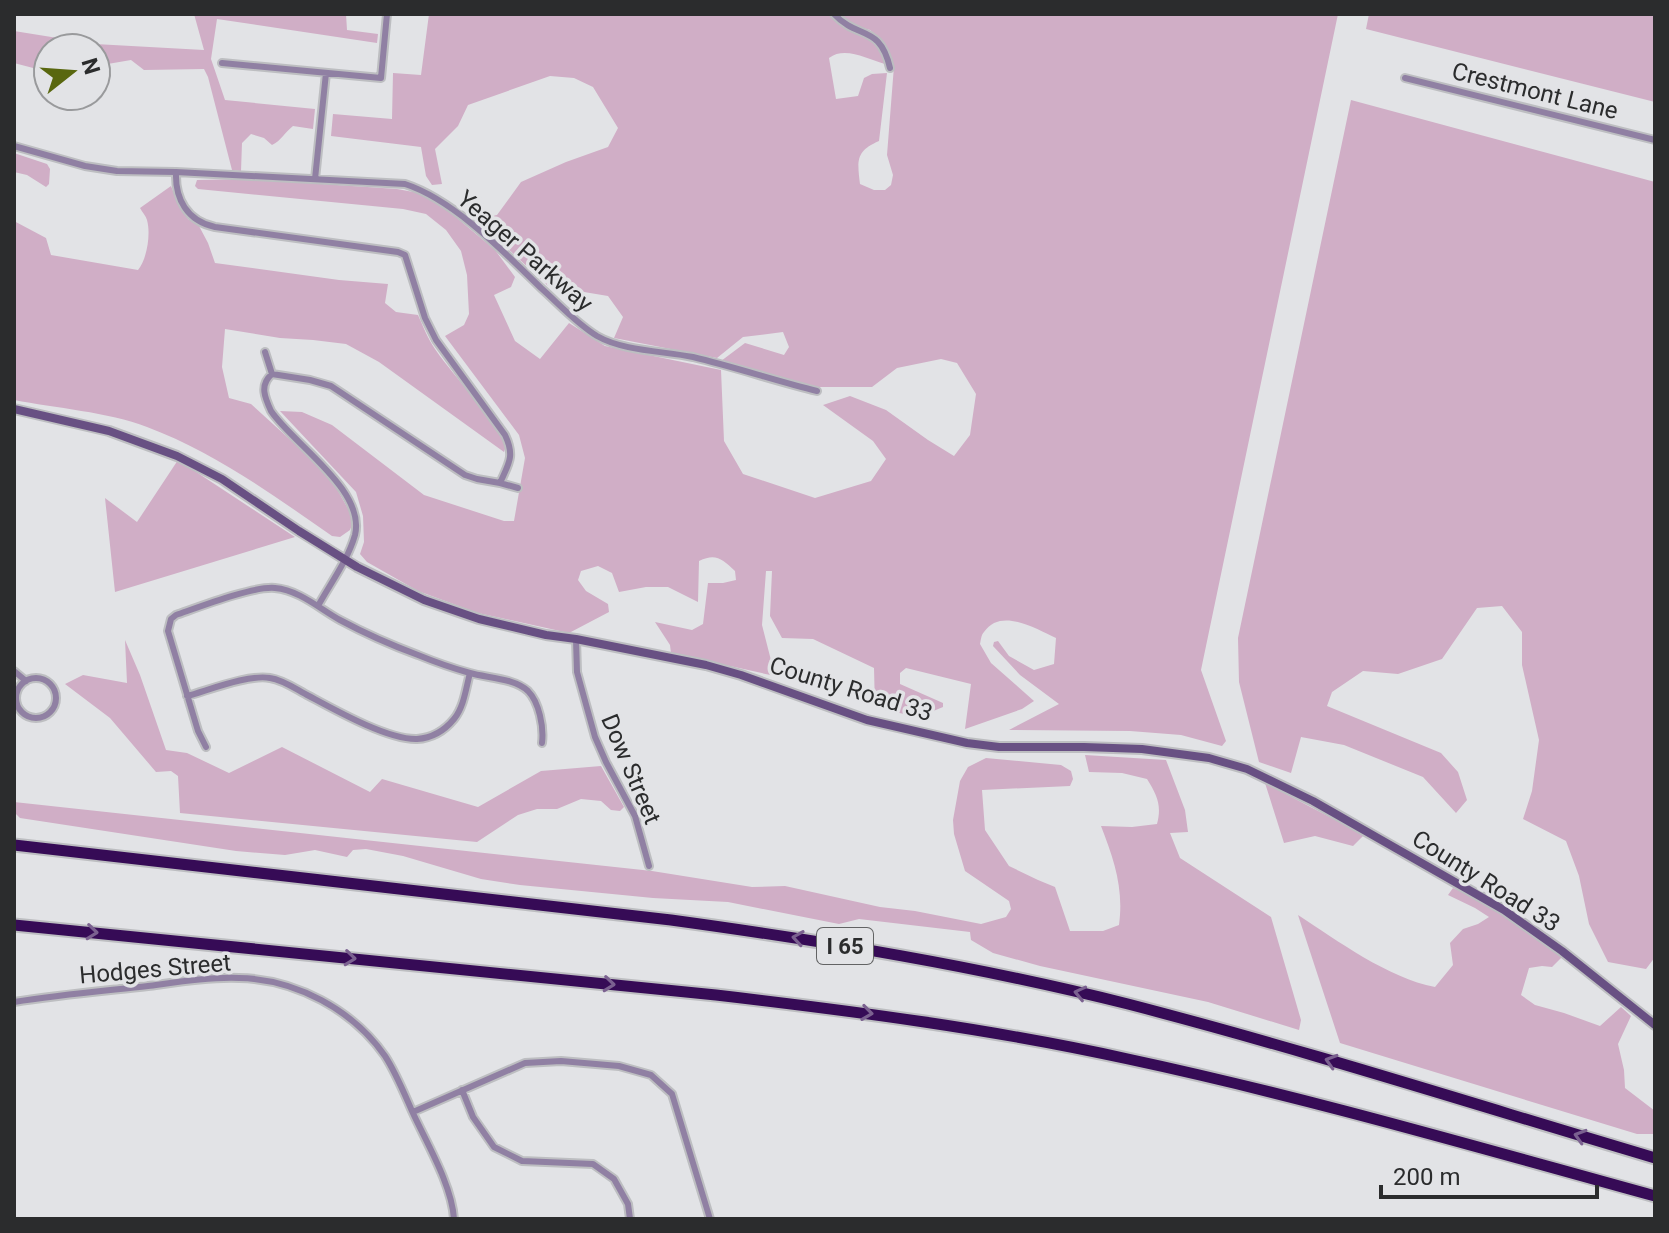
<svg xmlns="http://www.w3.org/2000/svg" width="1669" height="1233" font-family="Roboto,sans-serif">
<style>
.green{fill:#d0aec6}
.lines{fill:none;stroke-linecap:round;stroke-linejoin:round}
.street-casing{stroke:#bdbec1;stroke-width:10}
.secondary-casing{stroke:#bdbec1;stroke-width:12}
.highway-casing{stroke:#bdbec1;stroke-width:15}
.street{stroke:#9080a3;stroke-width:6}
.secondary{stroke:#685083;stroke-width:8}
.highway{stroke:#360b56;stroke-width:11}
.oneway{stroke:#7b6190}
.labels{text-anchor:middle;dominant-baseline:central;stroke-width:7;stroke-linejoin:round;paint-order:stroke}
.shield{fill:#e2e3e6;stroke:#626364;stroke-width:2}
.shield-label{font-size:22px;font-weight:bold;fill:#2b2c2d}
.street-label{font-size:24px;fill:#2b2c2d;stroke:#e2e3e6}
</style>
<rect width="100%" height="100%" fill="#e2e3e6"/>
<path class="green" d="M 194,14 L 346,14 L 347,30 L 378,34 L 377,43 L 217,19 L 211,59 L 225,100 L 315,109 L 313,129 L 293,126 C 285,132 281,141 272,145 L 264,138 L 251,134 L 242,143 L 241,171 L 232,170 L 208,77 L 204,69 L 144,70 L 131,60 L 96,66 L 96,48 L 48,48 L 48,69 L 37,69 L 14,63 L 14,31 L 95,44 L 204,50 Z
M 429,14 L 831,14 C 835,19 839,24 845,27 C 862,37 887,40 885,64 C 867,59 845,46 829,58 L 836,99 L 858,96 L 864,78 L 872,74 L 887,73 L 879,141 C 856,151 857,160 860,184 L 874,190 L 885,190 L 891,185 L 893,175 L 887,155 L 894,66 L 881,39 L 870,30 L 850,24 L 838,14 L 1338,14 L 1201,670 L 1226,741 L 1222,746 L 1181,735 L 1130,731 L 1009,730 L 1059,704 L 1020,675 L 993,646 L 994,642 L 998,641 L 1009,656 L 1034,670 L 1054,664 L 1056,638 C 1036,629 1001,607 984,632 C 981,635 981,640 980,644 L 991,663 L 1034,701 L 1022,709 L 965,729 L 971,684 L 906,668 L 900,673 L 900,684 L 943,703 L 943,707 L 919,717 L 875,708 L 874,668 L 813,639 L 782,638 L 770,616 L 772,571 L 766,571 L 762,625 L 775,676 L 671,653 L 670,645 L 655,622 L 692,630 L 703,624 L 708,583 L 723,583 L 736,580 L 735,571 C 722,559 716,553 699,561 L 698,602 L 668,587 L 646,587 L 619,592 L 612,573 L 598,566 L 581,571 L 578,580 L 586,591 L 608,604 L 609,612 L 569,633 L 478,613 L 418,591 L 367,562 L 360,554 L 364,542 L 363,516 L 356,492 L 280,411 L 302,412 L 332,425 L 424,495 L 504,521 L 514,521 L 525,458 L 519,435 L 445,336 L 464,325 L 469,314 L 467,275 L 461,251 L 446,230 L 426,214 L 403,209 L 198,189 L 195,186 L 197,180 L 246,179 L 397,189 L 419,193 L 451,213 L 495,250 L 515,277 L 511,287 L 494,295 L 515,341 L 540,359 L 569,323 L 605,346 L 721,370 L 724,441 L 743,474 L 815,498 L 871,481 L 886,459 L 873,441 L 823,405 L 850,396 L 886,410 L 928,440 L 954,456 L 970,435 L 976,394 L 957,363 L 941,359 L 897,368 L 872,387 L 816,387 L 721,361 L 745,343 L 784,355 L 789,347 L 783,332 L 743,337 L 717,358 L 614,338 L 623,317 L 608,296 L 548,286 L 476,219 L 497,215 L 521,182 L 566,162 L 608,147 L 618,128 L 593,87 L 574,78 L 550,76 L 468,105 L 458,126 L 435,149 L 442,184 L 432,185 L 426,176 L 421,147 L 331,136 L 333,114 L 392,119 L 393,73 L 421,75 Z
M 1369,14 L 1655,14 L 1655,102 L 1366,29 Z
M 1351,100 L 1655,182 L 1655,957 L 1646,969 L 1608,962 L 1589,924 L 1579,876 L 1566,841 L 1523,819 L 1532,791 L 1539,740 L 1522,665 L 1522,632 L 1502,606 L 1477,608 L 1442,659 L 1398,674 L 1363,671 L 1332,692 L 1327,706 L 1441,753 L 1458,772 L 1467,800 L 1456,813 L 1423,777 L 1344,745 L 1301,737 L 1291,773 L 1259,762 L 1239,682 L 1238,638 Z
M 14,153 L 47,164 L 50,169 L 49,184 L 46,187 L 27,175 L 14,172 Z
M 171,186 L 179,206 L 188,219 L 199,226 L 208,243 L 215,263 L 339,280 L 388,284 L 385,303 L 396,312 L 418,315 C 423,326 428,339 435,349 C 458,382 488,410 506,446 L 504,452 L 379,362 L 346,344 L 313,340 L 280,338 L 225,329 L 222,367 L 229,398 L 251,404 L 329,475 L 351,514 L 352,525 L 350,530 L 340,537 L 332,536 C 273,495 214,452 147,427 C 108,412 55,408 14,400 L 14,221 L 46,238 L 51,255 L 138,270 C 147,259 151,234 147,220 C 146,216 142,212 140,208 Z
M 178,460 L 295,537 L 115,592 L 105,498 L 137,522 Z
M 125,640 L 140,675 L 166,750 L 187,753 L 229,773 L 282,747 L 370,792 L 382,779 L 478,807 L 541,771 L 601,766 L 624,807 L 620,811 L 611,810 L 601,801 L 581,799 L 557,809 L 537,809 L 518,815 L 477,842 L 180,813 L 178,776 L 171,771 L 156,772 L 110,718 L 65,684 L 83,675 L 127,683 Z
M 1085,755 L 1166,760 L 1185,810 L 1188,832 L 1170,833 L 1180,858 L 1271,917 L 1301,1020 L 1299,1030 L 1208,1002 L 1040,966 L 993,953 L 971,940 L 970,932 L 859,919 L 839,924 L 728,902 L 653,898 L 520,885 L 481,879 L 403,856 L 366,849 L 353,850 L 347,857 L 315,850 L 285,855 L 236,851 L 20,818 L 14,812 L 14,802 L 652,871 L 752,887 L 785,886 L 880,907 L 915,911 L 981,924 L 1006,917 L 1011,909 L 1009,901 L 965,871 L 954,834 L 953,820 L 960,781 L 968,767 L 986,758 L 1061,765 L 1071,771 L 1073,779 L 1070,786 L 982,790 L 985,830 L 1009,866 L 1038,880 L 1055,887 L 1070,931 L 1103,931 L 1119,925 C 1124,888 1114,860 1101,826 L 1132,827 L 1157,824 C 1162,805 1157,795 1147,779 L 1122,773 L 1089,772 Z
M 1265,783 L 1364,835 L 1353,846 L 1315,836 L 1284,843 Z
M 1453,888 L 1488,904 L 1562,957 L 1552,967 L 1542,966 L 1529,968 L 1521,995 L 1535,1005 L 1564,1013 L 1600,1026 L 1621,1007 L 1631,1016 L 1618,1044 L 1624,1070 L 1625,1088 L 1655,1111 L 1655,1134 L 1637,1134 L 1340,1043 L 1298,915 C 1338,941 1388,978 1435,987 L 1453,965 L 1450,943 L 1463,929 L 1478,924 L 1489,917 L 1475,908 L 1448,895 Z"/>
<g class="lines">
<g class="street-casing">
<path id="street" d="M 834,14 C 858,40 880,24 890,68
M 222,63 L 381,78 L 387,14
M 1405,78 L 1655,140
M 14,146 L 85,166 L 117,171 L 176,172 L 405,184 C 454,200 504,252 541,288 C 559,304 576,323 597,336 C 623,351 663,351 693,357 C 735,367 776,381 817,391
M 176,172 C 175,199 187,221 215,227 L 398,252 L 405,255 L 425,318 L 436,340 L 505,435 C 515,456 509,463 500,483 L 477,479 L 465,475 L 331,386 L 310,380 L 272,374 L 265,352
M 315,179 L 326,73
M 272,374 C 259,385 265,398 271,411 C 293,444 366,490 355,535 C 348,560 330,584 318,606
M 500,483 L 518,488
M 576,639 L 577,672 L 595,737 L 606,762 L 635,816 L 649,866
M 14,671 L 26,681
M16 698a20 20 0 1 1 40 0a20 20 0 1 1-40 0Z
M 187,696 C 209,690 249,674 270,678 C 284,680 297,690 309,696 C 335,710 388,740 417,739 C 432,738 445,730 454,719 C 464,707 466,688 470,673
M 206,747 L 198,731 L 168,631 L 171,619 L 176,615 C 199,607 253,586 275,588 C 299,590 320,609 340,620 C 366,634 391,645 418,655 C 435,662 452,668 470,673 C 487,678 514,678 528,691 C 539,702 544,727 542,743
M 14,1002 C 58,995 103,991 148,986 C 178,982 209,977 239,978 C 296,979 353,1010 385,1056 C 396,1073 404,1093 412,1111 C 426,1142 452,1185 454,1219
M 462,1090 L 473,1117 L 494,1147 L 522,1161 L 593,1164 L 614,1179 L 628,1204 L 630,1219
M 413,1112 L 525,1063 L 561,1061 L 619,1066 L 651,1075 L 672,1094 L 710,1219"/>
</g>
<g class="secondary-casing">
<path id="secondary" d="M 14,409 L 109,431 L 177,456 L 222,479 L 299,531 L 357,567 L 424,600 L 479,619 L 546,635 L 576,639 L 706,665 L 741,675 L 867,720 L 967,743 L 999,747 L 1084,747 L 1142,749 L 1209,758 L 1247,769 L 1313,801 L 1504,910 L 1562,951 L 1655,1025"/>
</g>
<g class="highway-casing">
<path id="highway" d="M 14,845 L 671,920 C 824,941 977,966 1128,1004 C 1305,1050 1480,1106 1655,1158
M 14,925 L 716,995 C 854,1011 992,1029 1128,1059 C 1306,1097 1480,1148 1655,1196"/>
</g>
<use href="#street" class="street"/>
<use href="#secondary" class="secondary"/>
<use href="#highway" class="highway"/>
</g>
<defs><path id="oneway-chevron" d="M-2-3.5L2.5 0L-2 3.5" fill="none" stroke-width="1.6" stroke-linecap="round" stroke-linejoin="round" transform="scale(2)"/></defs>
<g class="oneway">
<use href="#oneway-chevron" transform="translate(92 932) rotate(6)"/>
<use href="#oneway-chevron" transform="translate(798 938) rotate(-171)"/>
<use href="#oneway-chevron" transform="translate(350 958) rotate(6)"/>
<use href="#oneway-chevron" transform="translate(609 984) rotate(6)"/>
<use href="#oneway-chevron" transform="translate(1080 993) rotate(-167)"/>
<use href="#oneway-chevron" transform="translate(867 1013) rotate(8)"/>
<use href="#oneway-chevron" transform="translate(1331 1061) rotate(-163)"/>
<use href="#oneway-chevron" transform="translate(1580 1136) rotate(-163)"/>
</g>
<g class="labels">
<rect class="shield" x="817" y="928" width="56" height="36" rx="6"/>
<g class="shield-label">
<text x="845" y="946">I 65</text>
</g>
<g class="street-label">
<text transform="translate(1535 91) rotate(14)">Crestmont Lane</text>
<text transform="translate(525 251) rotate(41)">Yeager Parkway</text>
<text transform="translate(851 689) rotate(17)">County Road 33</text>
<text transform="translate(631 769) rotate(67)">Dow Street</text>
<text transform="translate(1486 881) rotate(32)">County Road 33</text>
<text transform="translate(155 969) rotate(-5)">Hodges Street</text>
</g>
</g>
<rect width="1669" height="1233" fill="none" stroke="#2b2c2d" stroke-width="32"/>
<g transform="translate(72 72) rotate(73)"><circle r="38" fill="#e2e3e6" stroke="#999a9c" stroke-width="2"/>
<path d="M0-6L14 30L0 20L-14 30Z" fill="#59670f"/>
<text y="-12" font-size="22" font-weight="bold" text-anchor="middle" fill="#2b2c2d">N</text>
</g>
<path d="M1381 1185v12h216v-12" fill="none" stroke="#2b2c2d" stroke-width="4"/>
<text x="1393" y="1185" font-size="24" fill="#2b2c2d" stroke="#e2e3e6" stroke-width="6" paint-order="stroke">200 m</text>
</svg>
